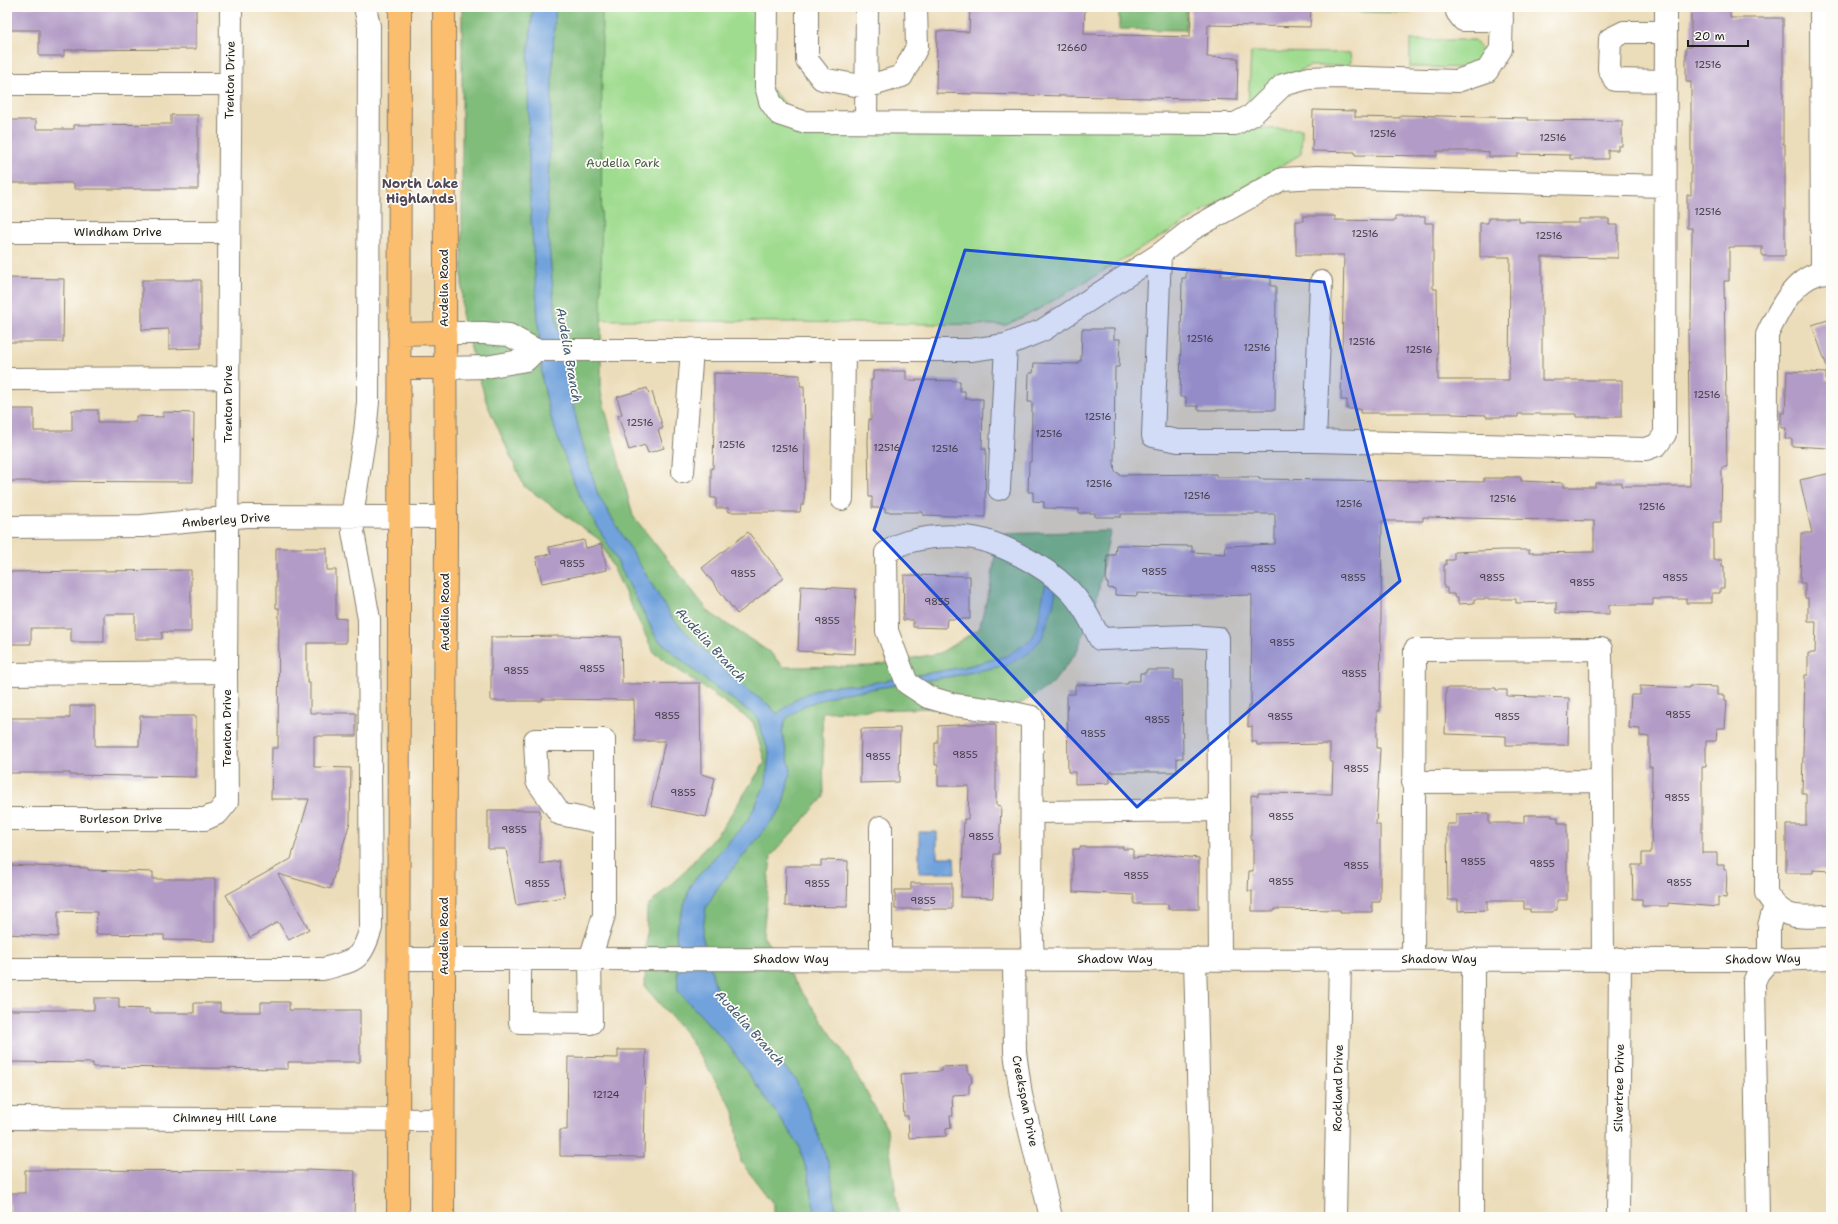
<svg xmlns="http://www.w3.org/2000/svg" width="1838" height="1224" font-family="'Shantell Sans',sans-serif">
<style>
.green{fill:#a0dc90;stroke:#5e7c56}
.forest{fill:#80bc7a;stroke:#4e6c4b}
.water{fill:#71a2dc;stroke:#465f7c}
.building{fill:#b29bc6}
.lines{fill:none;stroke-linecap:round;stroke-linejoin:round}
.minor-casing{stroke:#847c6b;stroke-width:24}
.major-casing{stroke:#847c6b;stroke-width:24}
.minor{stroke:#fff;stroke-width:22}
.major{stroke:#fbbd6e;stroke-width:22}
.marked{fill:#1d4ed8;fill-opacity:0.2;stroke:#1d4ed8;stroke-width:3;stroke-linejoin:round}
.labels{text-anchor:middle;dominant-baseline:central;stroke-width:3.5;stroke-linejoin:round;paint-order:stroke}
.number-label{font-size:10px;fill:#423c46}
.street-label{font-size:12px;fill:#1c1c1c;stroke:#fdfcf7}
.park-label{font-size:12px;fill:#4a5f45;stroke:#fdfcf7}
.neighbourhood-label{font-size:13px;font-weight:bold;fill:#504858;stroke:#fdfcf7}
.water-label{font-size:13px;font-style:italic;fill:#425872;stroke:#fdfcf7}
</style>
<rect width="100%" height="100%" fill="#fdfcf7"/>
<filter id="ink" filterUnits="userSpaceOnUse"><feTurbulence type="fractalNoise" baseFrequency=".025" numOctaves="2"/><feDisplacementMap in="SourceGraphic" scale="8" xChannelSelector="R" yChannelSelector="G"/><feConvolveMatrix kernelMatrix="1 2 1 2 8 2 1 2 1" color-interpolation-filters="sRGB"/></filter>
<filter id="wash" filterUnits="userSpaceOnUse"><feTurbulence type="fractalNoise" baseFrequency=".012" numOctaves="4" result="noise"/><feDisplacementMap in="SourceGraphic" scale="16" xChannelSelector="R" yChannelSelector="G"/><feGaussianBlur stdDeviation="0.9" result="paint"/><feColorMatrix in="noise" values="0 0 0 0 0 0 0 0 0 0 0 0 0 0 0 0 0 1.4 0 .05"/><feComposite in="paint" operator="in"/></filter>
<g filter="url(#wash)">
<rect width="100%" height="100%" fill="#ecddba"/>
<path class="green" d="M 462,7 L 767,7 L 765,82 L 803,123 L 1302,129 L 1301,154 L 1037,310 L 1006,325 L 549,319 Z
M 1316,7 L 1411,7 L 1411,13 L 1316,11 Z
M 1410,40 L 1475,40 L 1486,55 L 1478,68 L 1410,67 Z
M 1251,52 L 1350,53 L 1351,62 L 1347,66 L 1310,66 L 1295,73 L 1248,105 Z"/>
<path class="forest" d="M 462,7 L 602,7 L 601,393 L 633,516 L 710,613 L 771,653 L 783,667 L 871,666 L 940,653 L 979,629 L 991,584 L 998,534 L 1110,531 L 1096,603 L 1076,653 L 1052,684 L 1019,705 L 822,712 L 824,797 L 771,856 L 763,936 L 843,1051 L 887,1129 L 899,1217 L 774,1217 L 774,1205 L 741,1162 L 734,1111 L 687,1035 L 645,987 L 647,907 L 685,871 L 722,828 L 765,762 L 753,722 L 654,653 L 600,540 L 524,486 L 487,404 L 462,318 Z
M 1119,7 L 1186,7 L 1186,30 L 1119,29 Z"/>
<path class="water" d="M 533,7 L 556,7 L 554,29 L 547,221 L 554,303 L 567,380 L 581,438 L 598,495 L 672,618 L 715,661 L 749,691 L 770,706 L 777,714 L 799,697 L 824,687 L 871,683 L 964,667 L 1006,656 L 1030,641 L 1036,631 L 1047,577 L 1057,587 L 1053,606 L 1042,638 L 1029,653 L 1007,665 L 954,676 L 839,694 L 803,706 L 786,719 L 782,732 L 791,771 L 782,808 L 718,887 L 706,908 L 702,935 L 718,996 L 796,1080 L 816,1129 L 830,1168 L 837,1217 L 816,1217 L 808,1175 L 798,1144 L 729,1046 L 678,991 L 676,930 L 691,884 L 748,820 L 766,783 L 769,753 L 757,717 L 703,678 L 657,639 L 614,555 L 577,491 L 551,419 L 542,379 L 529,189 L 528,58 Z
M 919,832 L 937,832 L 937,857 L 954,857 L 955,873 L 919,873 Z"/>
<g id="blocks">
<path class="building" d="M 7,7 L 196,7 L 196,49 L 64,50 L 64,56 L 39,56 L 39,30 L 7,30 Z
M 970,7 L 1085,7 L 1084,34 L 1190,37 L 1191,7 L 1311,7 L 1310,27 L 1208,25 L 1207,57 L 1238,58 L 1237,100 L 936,93 L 937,31 L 969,32 Z
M 1691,7 L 1730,7 L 1730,18 L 1783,18 L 1783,144 L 1785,144 L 1785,256 L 1762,256 L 1762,247 L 1729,247 L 1729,281 L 1724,281 L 1727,467 L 1722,467 L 1721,522 L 1713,522 L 1713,560 L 1722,560 L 1722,566 L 1724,566 L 1724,588 L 1720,588 L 1720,593 L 1712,593 L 1712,603 L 1686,603 L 1686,599 L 1653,599 L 1653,605 L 1609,605 L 1609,614 L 1556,613 L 1556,602 L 1516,603 L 1516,599 L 1474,599 L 1474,603 L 1458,604 L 1458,597 L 1454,597 L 1454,594 L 1447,594 L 1447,588 L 1444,588 L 1444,565 L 1446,565 L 1446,560 L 1454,560 L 1454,552 L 1502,550 L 1529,550 L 1529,553 L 1594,552 L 1594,521 L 1423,517 L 1423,521 L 1382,521 L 1380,711 L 1377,711 L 1377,748 L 1380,748 L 1376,825 L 1380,825 L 1380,902 L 1372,902 L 1372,912 L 1340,912 L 1340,910 L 1275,909 L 1275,911 L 1252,911 L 1252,891 L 1248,891 L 1249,871 L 1253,871 L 1253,840 L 1251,840 L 1251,795 L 1258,796 L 1258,793 L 1332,794 L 1333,762 L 1330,762 L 1330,744 L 1257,745 L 1257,742 L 1252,742 L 1252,726 L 1248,727 L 1248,706 L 1251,706 L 1252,595 L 1207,596 L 1137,593 L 1137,596 L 1115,595 L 1115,589 L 1108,588 L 1108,583 L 1106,583 L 1107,555 L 1115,555 L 1116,545 L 1192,546 L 1192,552 L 1226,554 L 1225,546 L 1275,544 L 1275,514 L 1121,514 L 1121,517 L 1095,517 L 1095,513 L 1079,513 L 1079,509 L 1044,508 L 1044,502 L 1033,501 L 1033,492 L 1028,492 L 1029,462 L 1031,462 L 1032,412 L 1032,402 L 1028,402 L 1029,373 L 1033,373 L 1034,363 L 1078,364 L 1078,361 L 1081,361 L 1082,329 L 1114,329 L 1114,339 L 1120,339 L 1119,367 L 1115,367 L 1114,463 L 1115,472 L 1119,473 L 1119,475 L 1216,474 L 1216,477 L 1259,477 L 1259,479 L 1484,482 L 1484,478 L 1505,478 L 1505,477 L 1521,477 L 1521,481 L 1563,483 L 1563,487 L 1595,487 L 1595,483 L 1622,483 L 1622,486 L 1690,486 L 1688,330 L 1690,330 L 1690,321 L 1691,321 L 1692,228 L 1687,228 L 1687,195 L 1691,195 L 1691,82 L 1686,82 L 1686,47 L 1691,47 Z
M 1313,110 L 1355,111 L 1355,117 L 1400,118 L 1400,115 L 1528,118 L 1528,120 L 1622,121 L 1622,146 L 1618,146 L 1618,150 L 1608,150 L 1608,159 L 1570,159 L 1570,155 L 1518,154 L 1518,157 L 1489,157 L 1489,152 L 1480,151 L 1437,151 L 1437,156 L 1355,155 L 1355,152 L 1312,151 Z
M 171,115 L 198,115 L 198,189 L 74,189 L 74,183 L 10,183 L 10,120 L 36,120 L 36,129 L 74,129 L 74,125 L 171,124 Z
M 1303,216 L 1335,216 L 1335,220 L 1395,221 L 1395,217 L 1425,217 L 1425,223 L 1433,223 L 1433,289 L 1437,289 L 1438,380 L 1509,380 L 1510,257 L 1480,257 L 1480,223 L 1488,223 L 1488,218 L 1519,218 L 1519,222 L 1565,223 L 1579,223 L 1579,219 L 1609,219 L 1609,225 L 1618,225 L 1618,258 L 1542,257 L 1542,380 L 1622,380 L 1622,417 L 1577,417 L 1577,414 L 1518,414 L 1518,417 L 1486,417 L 1486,415 L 1452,414 L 1452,413 L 1360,413 L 1360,409 L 1347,409 L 1347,400 L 1341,400 L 1344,255 L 1296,255 L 1296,221 L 1303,221 Z
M 1186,269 L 1221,269 L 1221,276 L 1271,276 L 1271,286 L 1276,286 L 1275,410 L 1198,410 L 1198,406 L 1186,406 L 1186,397 L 1180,397 L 1182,278 L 1186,278 Z
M 9,278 L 64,279 L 63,342 L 8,342 Z
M 142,280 L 201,280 L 201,348 L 169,349 L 169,329 L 142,330 Z
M 1831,319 L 1831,371 L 1829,372 L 1812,325 Z
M 873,371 L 906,371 L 906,380 L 960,381 L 960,391 L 965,391 L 965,399 L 983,399 L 982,449 L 986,449 L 985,517 L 923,515 L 923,512 L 885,512 L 885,508 L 872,508 L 872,497 L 869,497 L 868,440 L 869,419 L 871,419 L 871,380 L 873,380 Z
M 1787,371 L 1826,373 L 1826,380 L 1831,380 L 1831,439 L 1829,439 L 1829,448 L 1792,446 L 1792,439 L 1785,439 L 1786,428 L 1781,428 L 1781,413 L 1785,413 Z
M 714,373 L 800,375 L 800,386 L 804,386 L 805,430 L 804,505 L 801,505 L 800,512 L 729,512 L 728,508 L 716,508 L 716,498 L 711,498 L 711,468 L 713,468 L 714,423 Z
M 647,388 L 649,393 L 652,392 L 663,428 L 658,430 L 664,448 L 648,453 L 645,445 L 629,450 L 618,415 L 622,414 L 617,397 Z
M 7,409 L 34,409 L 34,431 L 72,431 L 72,410 L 98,410 L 98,422 L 136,422 L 136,416 L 163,417 L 163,412 L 194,413 L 193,482 L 7,481 Z
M 1831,473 L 1831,871 L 1813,870 L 1813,873 L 1786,873 L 1786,825 L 1806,825 L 1806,793 L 1802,793 L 1805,675 L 1808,675 L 1808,653 L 1815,653 L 1816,621 L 1808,621 L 1808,598 L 1805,598 L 1805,583 L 1800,583 L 1801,533 L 1812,533 L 1800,480 Z
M 748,532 L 784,578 L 737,614 L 702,568 Z
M 584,540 L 586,548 L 602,544 L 607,570 L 542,583 L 536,557 L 551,554 L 549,547 Z
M 276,548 L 327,548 L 327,570 L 336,570 L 336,618 L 346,619 L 346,643 L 307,643 L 307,683 L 310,683 L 310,713 L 356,713 L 356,736 L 314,736 L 314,767 L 351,768 L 350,822 L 330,889 L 278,874 L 309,929 L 289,940 L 278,922 L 250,938 L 226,895 L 291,859 L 309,799 L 271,799 L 272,748 L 278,748 L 279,608 L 276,608 Z
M 191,570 L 191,632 L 162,632 L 162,639 L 135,639 L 135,614 L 104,614 L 104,642 L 71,642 L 71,628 L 31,628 L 31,644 L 7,644 L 7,572 Z
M 904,575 L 970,576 L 970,619 L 947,619 L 946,628 L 913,627 L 913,620 L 903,620 Z
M 801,586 L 856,589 L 854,626 L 856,627 L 855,654 L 798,651 Z
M 564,636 L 621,637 L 622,684 L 700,683 L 701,774 L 715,778 L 706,817 L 651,806 L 665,741 L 635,741 L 634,700 L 542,699 L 542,701 L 491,701 L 491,637 Z
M 1146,670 L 1174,670 L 1174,680 L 1182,680 L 1183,758 L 1177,758 L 1177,772 L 1110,772 L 1110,783 L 1075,784 L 1075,772 L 1068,772 L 1067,694 L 1075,694 L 1075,685 L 1128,684 L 1128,681 L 1140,681 L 1140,673 L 1146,673 Z
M 1640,686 L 1689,688 L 1689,686 L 1717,687 L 1717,695 L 1725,695 L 1725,700 L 1727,701 L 1725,728 L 1717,728 L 1716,741 L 1706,741 L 1706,767 L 1702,767 L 1702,853 L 1717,853 L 1717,865 L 1724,865 L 1724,870 L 1727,870 L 1726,898 L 1718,897 L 1718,907 L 1668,903 L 1668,906 L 1642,906 L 1642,899 L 1633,899 L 1632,865 L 1642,865 L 1642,853 L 1651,853 L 1652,767 L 1649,767 L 1649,737 L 1640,736 L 1640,729 L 1629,728 L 1631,695 L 1640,695 Z
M 1446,688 L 1496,688 L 1496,690 L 1507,690 L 1507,696 L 1569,698 L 1568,745 L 1506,745 L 1506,736 L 1445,734 Z
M 70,706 L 95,706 L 95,746 L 139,746 L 140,716 L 196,716 L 196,777 L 70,775 L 70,773 L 7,773 L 7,718 L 70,718 Z
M 974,724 L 996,724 L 996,805 L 1001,806 L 999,854 L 994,854 L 993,898 L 961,897 L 964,819 L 968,819 L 969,786 L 938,786 L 938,765 L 935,765 L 935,743 L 938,743 L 938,726 Z
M 900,728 L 899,782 L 860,783 L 861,729 Z
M 488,810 L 540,810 L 540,864 L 559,861 L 565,897 L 516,905 L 506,849 L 488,849 Z
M 1489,813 L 1489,823 L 1524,823 L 1524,815 L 1552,815 L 1552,817 L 1558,817 L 1558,823 L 1567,823 L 1567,900 L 1557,900 L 1557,910 L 1553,910 L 1553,912 L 1530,912 L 1530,909 L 1524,909 L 1524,901 L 1487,901 L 1487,910 L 1458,911 L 1458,900 L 1448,900 L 1447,824 L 1456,824 L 1456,814 Z
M 1080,847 L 1123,847 L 1123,849 L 1133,849 L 1133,858 L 1167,855 L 1199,858 L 1199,909 L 1168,909 L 1168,904 L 1134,904 L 1134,895 L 1073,892 L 1073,849 L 1080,849 Z
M 821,860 L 848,861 L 847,907 L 785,906 L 786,866 L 821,866 Z
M 7,865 L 88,868 L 88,870 L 153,872 L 153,879 L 215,879 L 215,941 L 164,940 L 164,935 L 96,934 L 97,912 L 58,911 L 58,937 L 7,934 Z
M 911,883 L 952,883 L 952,909 L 895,909 L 895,890 L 911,890 Z
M 94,998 L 119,998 L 119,1008 L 149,1009 L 149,1013 L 194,1013 L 194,1003 L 220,1003 L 220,1012 L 261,1012 L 261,1002 L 289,1002 L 289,1010 L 360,1010 L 360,1062 L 288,1062 L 288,1069 L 93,1067 L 93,1063 L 7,1062 L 7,1010 L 94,1010 Z
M 618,1050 L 646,1050 L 644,1157 L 560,1156 L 560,1130 L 567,1130 L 568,1057 L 618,1058 Z
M 968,1066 L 968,1072 L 971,1074 L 972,1082 L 969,1085 L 969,1094 L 952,1095 L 953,1116 L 950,1116 L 951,1128 L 946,1129 L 946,1136 L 909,1138 L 908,1116 L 904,1116 L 901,1074 L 941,1071 L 941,1067 Z
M 307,1169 L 355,1171 L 354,1217 L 10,1217 L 10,1193 L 25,1193 L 25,1170 L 307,1171 Z"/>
</g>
</g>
<g filter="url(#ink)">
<use href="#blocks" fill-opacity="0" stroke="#847c6b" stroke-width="1"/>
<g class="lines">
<g class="minor-casing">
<path id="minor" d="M 767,7 L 766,86 L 770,101 L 779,114 L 803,122 L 1235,124 L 1252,115 L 1283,85 L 1309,78 L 1334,77 L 1457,81 L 1487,71 L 1501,49 L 1502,7
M 807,7 L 807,60 L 822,79 L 866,87 L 902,76 L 917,47 L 916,7
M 1457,7 L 1457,12 L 1463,20 L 1502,20
M 1821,7 L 1822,272
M 1665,81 L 1615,80 L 1609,69 L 1610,39 L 1624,32 L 1666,32
M 7,84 L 229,84
M 866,122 L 867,7
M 7,232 L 228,232
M 1160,254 L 1153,436 L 1178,441 L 1315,441 L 1646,449 L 1657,445 L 1665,434 L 1666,7
M 1831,272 C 1797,271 1779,309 1767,335 L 1766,893 C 1785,923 1800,916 1831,916
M 444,333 L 484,333 L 509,335 L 536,350 L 970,350 L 1006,345 L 1043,330 L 1160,254 L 1191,230 L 1282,179 L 1317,177 L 1665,186
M 445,368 L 486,367 L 526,360 L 536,350
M 7,379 L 227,378
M 1315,441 L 1321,282
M 683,472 L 692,349
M 999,489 L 1006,345
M 842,499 L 844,350
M 7,527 L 142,526 L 246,516 L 446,517
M 7,674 L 226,672
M 1413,782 L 1602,781
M 1219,810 L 1220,959
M 1032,812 L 1219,810 L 1218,638 L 1189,636 L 1100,639 C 1091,621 1081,601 1067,588 C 1045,566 996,539 965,537 C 946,535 926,537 907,542 C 900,544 892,549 886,553 L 887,631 L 907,683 L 928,697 L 955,705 L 1009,712 L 1032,717 L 1031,919 L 1033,960
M 7,819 L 205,819 L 218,813 L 227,802 L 226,672 L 231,7
M 399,959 L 1769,960 L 1831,958
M 520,959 L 520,1022 L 591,1023 L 590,959 L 604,915 L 604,740 L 535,740 L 537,781 L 560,814 L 604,823
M 881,959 L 881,827
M 1195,959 L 1200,1151 L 1200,1217
M 1413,959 L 1415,650 L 1601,649 L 1603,959
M 1014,960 L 1015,1052 L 1021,1095 L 1051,1217
M 7,969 L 323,969 C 355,960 361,962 371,928 L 369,619 L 353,532 L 352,516 L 365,433 L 368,402 L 369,26 L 365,7
M 7,1118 L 443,1120
M 1335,1217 L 1340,959
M 1472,1217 L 1473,959
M 1618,1217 L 1620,959
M 1758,1217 L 1754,982 L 1758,973 L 1769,960 L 1769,926 L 1775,906"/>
</g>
<g class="major-casing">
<path id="major" d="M 399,334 L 444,333
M 399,368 L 445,368
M 398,1217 L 400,7
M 443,1217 L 446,532 L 444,7"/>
</g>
<use href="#minor" class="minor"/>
<use href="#major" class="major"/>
</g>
</g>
<path class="marked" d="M 965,250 L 1324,282 L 1400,581 L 1137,807 L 874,530 Z"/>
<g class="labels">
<g class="number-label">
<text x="1072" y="47">12660</text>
<text x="1708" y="64">12516</text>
<text x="1383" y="133">12516</text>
<text x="1553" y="137">12516</text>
<text x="1708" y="211">12516</text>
<text x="1365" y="233">12516</text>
<text x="1549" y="235">12516</text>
<text x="1200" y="338">12516</text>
<text x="1362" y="341">12516</text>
<text x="1257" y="347">12516</text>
<text x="1419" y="349">12516</text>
<text x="1707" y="394">12516</text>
<text x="1098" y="416">12516</text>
<text x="640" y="422">12516</text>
<text x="1049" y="433">12516</text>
<text x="732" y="444">12516</text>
<text x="887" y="447">12516</text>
<text x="785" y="448">12516</text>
<text x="945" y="448">12516</text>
<text x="1099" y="483">12516</text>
<text x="1197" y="495">12516</text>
<text x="1503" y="498">12516</text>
<text x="1349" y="503">12516</text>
<text x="1652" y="506">12516</text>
<text x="572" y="563">9855</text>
<text x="1263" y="568">9855</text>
<text x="1154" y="571">9855</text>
<text x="743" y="573">9855</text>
<text x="1353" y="577">9855</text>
<text x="1492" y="577">9855</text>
<text x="1675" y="577">9855</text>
<text x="1582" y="582">9855</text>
<text x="937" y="601">9855</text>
<text x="827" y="620">9855</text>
<text x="1282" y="642">9855</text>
<text x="592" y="668">9855</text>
<text x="516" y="670">9855</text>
<text x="1354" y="673">9855</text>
<text x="1678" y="714">9855</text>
<text x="667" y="715">9855</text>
<text x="1280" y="716">9855</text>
<text x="1507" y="716">9855</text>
<text x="1157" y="719">9855</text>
<text x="1093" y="733">9855</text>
<text x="965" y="754">9855</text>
<text x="878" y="756">9855</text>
<text x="1356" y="768">9855</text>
<text x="683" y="792">9855</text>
<text x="1677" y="797">9855</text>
<text x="1281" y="816">9855</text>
<text x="514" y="829">9855</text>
<text x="981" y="836">9855</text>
<text x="1473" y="861">9855</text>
<text x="1542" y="863">9855</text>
<text x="1356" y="865">9855</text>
<text x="1136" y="875">9855</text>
<text x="1281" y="881">9855</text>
<text x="1679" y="882">9855</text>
<text x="537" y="883">9855</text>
<text x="817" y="883">9855</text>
<text x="923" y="900">9855</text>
<text x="606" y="1094">12124</text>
</g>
<g class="street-label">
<text transform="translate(230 80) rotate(-89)">Trenton Drive</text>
<text x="118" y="232">Windham Drive</text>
<text transform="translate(444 288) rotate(-90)">Audelia Road</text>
<text transform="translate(228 404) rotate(-90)">Trenton Drive</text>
<text transform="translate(226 520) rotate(-4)">Amberley Drive</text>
<text transform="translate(445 612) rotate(-90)">Audelia Road</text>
<text transform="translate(227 728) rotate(-90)">Trenton Drive</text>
<text x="121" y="819">Burleson Drive</text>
<text transform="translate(444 936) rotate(-90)">Audelia Road</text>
<text x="791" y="959">Shadow Way</text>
<text x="1115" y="959">Shadow Way</text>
<text x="1439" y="959">Shadow Way</text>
<text transform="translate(1763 959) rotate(-1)">Shadow Way</text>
<text transform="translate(1338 1088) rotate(-89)">Rockland Drive</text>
<text transform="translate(1619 1088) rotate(-89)">Silvertree Drive</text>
<text transform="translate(1025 1101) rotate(79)">Creekspan Drive</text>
<text x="225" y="1118">Chimney Hill Lane</text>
</g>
<g class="park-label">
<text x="623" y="163">Audelia Park</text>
</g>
<g class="neighbourhood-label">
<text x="420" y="183">North Lake<tspan x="420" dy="15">Highlands</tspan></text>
</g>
<g class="water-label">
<text transform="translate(569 355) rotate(80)">Audelia Branch</text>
<text transform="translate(711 645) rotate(47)">Audelia Branch</text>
<text transform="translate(750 1028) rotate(48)">Audelia Branch</text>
</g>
</g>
<rect width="1838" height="1224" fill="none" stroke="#fdfcf7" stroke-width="24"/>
<path d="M1688 40v6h60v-6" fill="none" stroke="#1c1c1c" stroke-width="2"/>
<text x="1694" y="40" font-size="12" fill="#1c1c1c" stroke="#fdfcf7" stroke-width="3" paint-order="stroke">20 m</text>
</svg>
